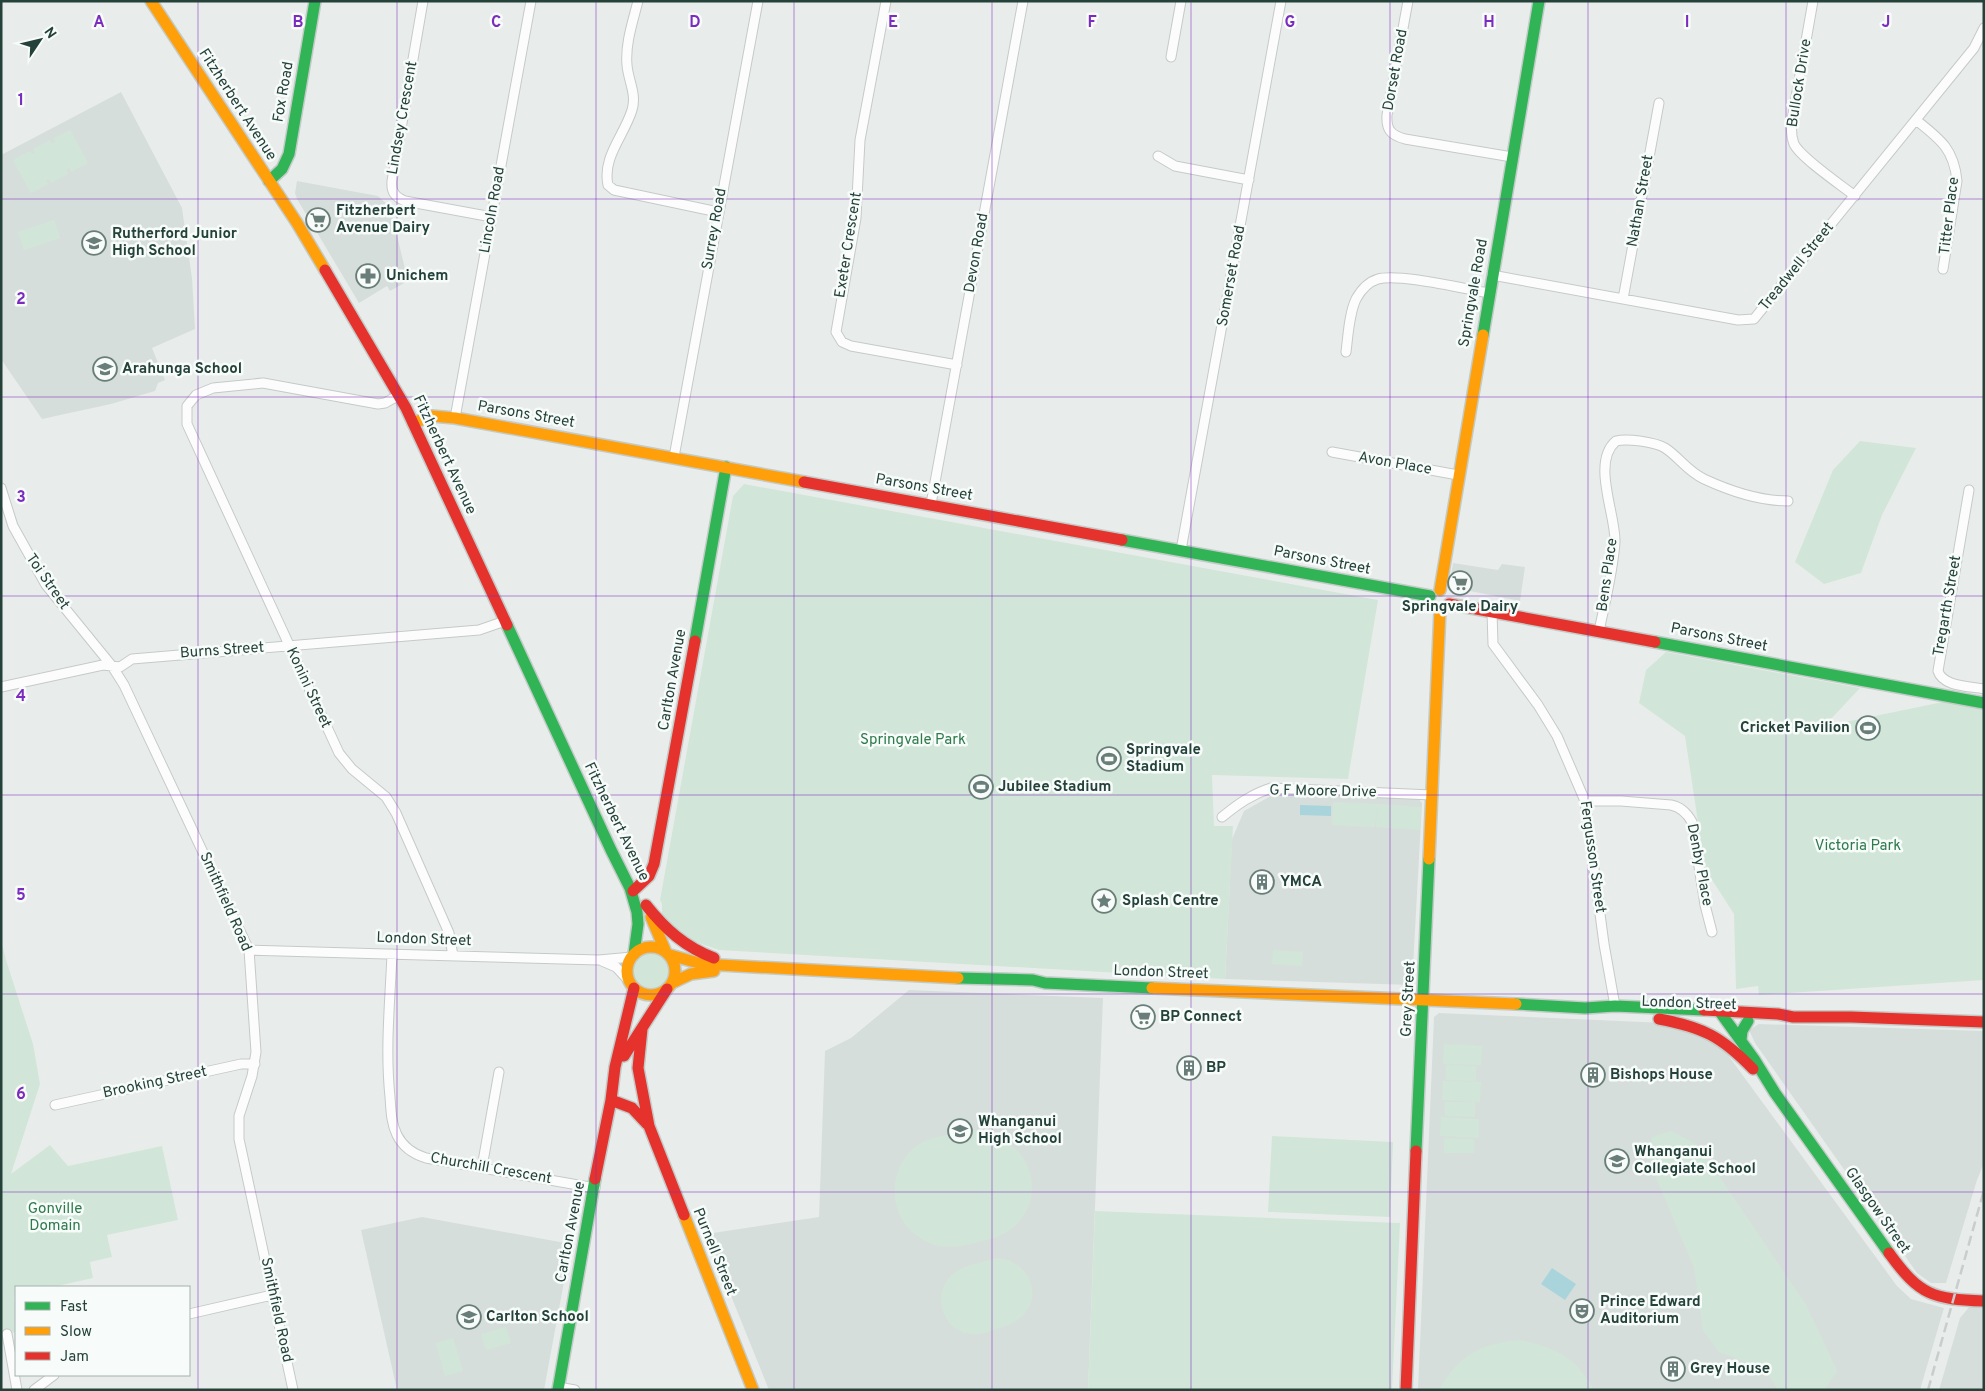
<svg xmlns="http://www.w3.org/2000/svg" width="1985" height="1391" font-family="Overpass,sans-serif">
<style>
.built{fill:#d6dedb}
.green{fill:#d1e6d8}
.water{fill:#a9d4db}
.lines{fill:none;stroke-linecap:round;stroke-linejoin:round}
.street-casing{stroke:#c5cac8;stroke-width:11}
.fast-casing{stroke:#c3cbc8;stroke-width:14}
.slow-casing{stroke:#c3cbc8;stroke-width:14}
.jam-casing{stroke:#c3cbc8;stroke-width:14}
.street{stroke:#fcfcfc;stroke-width:9}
.fast{stroke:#30b455;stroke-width:11}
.slow{stroke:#ff9f0a;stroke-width:11}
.jam{stroke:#e5322d;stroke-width:11}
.rail{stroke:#c9cdcc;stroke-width:2.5;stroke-dasharray:10 5;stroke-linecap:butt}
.grid{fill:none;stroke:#7b2cbf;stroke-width:1;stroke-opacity:0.55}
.labels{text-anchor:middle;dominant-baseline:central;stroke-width:5;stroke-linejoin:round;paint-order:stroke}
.street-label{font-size:15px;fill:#24423a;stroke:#f7fbf9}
.poi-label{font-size:15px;font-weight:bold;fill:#24423a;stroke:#f7fbf9;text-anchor:start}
.park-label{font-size:15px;fill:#2d7a4b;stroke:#f7fbf9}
.grid-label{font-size:16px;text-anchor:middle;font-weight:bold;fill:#7b2cbf;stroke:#f7fbf9;stroke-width:5;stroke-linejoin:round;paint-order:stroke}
</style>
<rect width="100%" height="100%" fill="#e8edeb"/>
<path class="built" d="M 121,92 L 182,208 L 192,278 L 195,329 L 152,348 L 165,380 L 158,383 L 155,391 L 111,404 L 42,419 L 1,359 L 1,155 Z
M 297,181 L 378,196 L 390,207 L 408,281 L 390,291 L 387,286 L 359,303 L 297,199 L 295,193 Z
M 1453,563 L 1498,570 L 1502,564 L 1525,567 L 1520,601 L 1455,588 L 1450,582 Z
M 1274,794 L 1418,798 L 1422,803 L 1412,985 L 1225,979 L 1232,839 L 1244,811 Z
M 909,990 L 1103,998 L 1088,1390 L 769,1390 L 706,1234 L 819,1217 L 825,1051 L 851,1038 Z
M 1439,1013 L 1688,1024 L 1714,1036 L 1897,1286 L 1911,1299 L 1944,1308 L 1920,1390 L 1418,1390 L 1434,1017 Z
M 1759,1024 L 1984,1031 L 1984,1163 L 1977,1180 L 1946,1283 L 1931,1283 L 1917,1273 L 1755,1043 L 1749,1030 Z
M 422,1217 L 571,1244 L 544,1390 L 397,1390 L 361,1230 Z
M 1970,1306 L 1984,1306 L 1984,1390 L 1939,1390 L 1960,1318 Z"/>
<path class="green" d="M 70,130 L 88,163 L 71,172 L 69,168 L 66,170 L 68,174 L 51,183 L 49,179 L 46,180 L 48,184 L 31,193 L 13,160 L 30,151 L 32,154 L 35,153 L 33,149 L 50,140 L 52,144 L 55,142 L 54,138 Z
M 54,220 L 60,238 L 24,250 L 18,232 Z
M 1860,441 L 1916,448 L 1882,515 L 1861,573 L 1824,584 L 1795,562 L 1833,470 Z
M 744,484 L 1378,600 L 1348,779 L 1212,775 L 1214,826 L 1233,826 L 1225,979 L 719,950 L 690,940 L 662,915 L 662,904 L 660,900 L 733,496 Z
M 1666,652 L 1860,688 L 1831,719 L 1783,732 L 1782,735 L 1943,702 L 1984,709 L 1984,980 L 1759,995 L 1758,986 L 1736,989 L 1734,914 L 1705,869 L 1685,736 L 1639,703 L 1646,670 Z
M 1333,802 L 1377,804 L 1375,827 L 1332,825 Z
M 1377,804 L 1421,807 L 1420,830 L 1376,827 Z
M 1,940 L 6,960 L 33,1044 L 40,1084 L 11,1174 L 50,1145 L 68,1166 L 162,1146 L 178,1220 L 107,1235 L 112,1257 L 90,1262 L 93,1278 L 53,1287 L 16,1287 L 16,1296 L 14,1297 L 16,1312 L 16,1332 L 1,1335 Z
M 1273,950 L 1303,952 L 1302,966 L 1272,964 Z
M632 971a19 19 0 1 1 38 0a19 19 0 1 1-38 0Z
M 1444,1044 L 1482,1046 L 1481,1065 L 1443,1064 Z
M 1446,1065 L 1476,1066 L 1476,1081 L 1446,1080 Z
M 1443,1081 L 1481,1082 L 1480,1102 L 1442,1100 Z
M 1445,1102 L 1475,1102 L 1475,1117 L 1445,1116 Z
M 1441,1117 L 1479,1119 L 1479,1138 L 1440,1136 Z
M 977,1130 C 1028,1136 1053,1196 1010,1230 C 999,1238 985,1240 971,1244 C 953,1248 936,1249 920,1238 C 887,1217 886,1168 918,1145 C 935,1134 958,1134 977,1130 Z
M 1671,1131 L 1698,1145 L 1806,1305 L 1837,1371 L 1824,1390 L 1778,1390 L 1765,1369 L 1719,1352 L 1703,1330 L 1694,1267 L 1650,1163 L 1652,1137 Z
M 1272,1136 L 1393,1142 L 1390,1217 L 1268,1212 Z
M 1444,1138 L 1474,1139 L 1474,1153 L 1444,1153 Z
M 1095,1211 L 1400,1223 L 1392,1390 L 1088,1390 Z
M 996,1258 C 1025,1259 1045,1292 1023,1315 C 1016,1323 1005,1326 996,1329 C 988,1332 981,1335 973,1334 C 945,1333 931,1298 950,1277 C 961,1265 981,1263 996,1258 Z
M 506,1327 L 511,1343 L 486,1350 L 481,1334 Z
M 453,1338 L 463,1371 L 445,1376 L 436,1343 Z
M 1519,1340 C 1554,1347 1576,1357 1594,1390 L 1439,1390 C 1460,1354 1478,1345 1519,1340 Z"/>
<path class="water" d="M 1300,805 L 1331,806 L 1331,816 L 1300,815 Z
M 1552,1268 L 1576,1284 L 1565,1300 L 1541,1284 Z"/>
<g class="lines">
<g class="street-casing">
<path id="street" d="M 423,1 L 392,181 C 391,192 395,197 405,201 L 492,217
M 638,1 C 633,21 625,44 627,65 C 628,80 637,94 632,110 C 624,136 602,157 608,185 L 614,190 L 718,212
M 886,1 L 860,140 L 856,218 L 836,332 L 842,342 L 851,346 L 957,365
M 1408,1 L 1387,115 C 1386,130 1391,135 1405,139 L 1512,157
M 1813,1 L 1792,120 C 1791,128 1791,136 1794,144 C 1801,158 1841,185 1855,196
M 1171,57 L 1181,1
M 1916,120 C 1940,139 1954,149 1957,181 L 1943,269
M 1158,156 L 1175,166 L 1249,180
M 1492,275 L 1738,320 L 1754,319 L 1974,48 L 1984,28
M 1623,299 L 1659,103
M 1346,352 C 1348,336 1349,314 1356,299 C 1361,290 1368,282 1378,279 C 1398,273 1465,289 1489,293
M 399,395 L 385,403 L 378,404 L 263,383 L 213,388 L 196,395 L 187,406 L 187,424 L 339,753 L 352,769 L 386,797 L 396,813 L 449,933 L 453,956
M 455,418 L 531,1
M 1332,452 L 1458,475
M 674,457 L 758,1
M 1,488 L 13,526 L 46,585 L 112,666 L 124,685 L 249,950 L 256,1052 L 252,1076 L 239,1116 L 239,1139 L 293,1390
M 1969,490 L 1938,671 C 1943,687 1970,686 1984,689
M 931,504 L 1023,1
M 1181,550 L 1281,1
M 1492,612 L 1493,644 L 1538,705 L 1557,736 L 1585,801 L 1604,944 L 1615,1006
M 1599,631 C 1605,602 1613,572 1615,542 C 1616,515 1591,462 1616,441 C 1627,438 1655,442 1665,448 C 1679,457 1687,471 1704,479 C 1730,491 1760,501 1788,501
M 1,687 L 103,665 L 120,667 L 132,659 L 479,630 L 505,621
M 1585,801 L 1621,801 L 1671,805 C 1681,807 1687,813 1692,822 L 1705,905 L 1712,932
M 1222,817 C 1238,804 1252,794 1271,788 L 1432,795
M 249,950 L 599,960 L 632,957
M 392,954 C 390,1002 385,1049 390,1097 C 391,1110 391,1123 397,1135 C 403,1147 413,1154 426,1158 L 595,1188
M 602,961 L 616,967 L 630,982
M 55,1105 L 241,1064 L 255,1064
M 482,1167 L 499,1072
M 189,1314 L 272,1295
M 7,1334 L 17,1390
M 558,1387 L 575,1390
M 34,1390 L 54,1375"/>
</g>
<g class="fast-casing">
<path id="fast" d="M 269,181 L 282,169 L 289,154 L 315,1
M 1483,335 L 1539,1
M 1122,540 L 1430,596
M 507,625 L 611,850 L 630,888 L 637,912 L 638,924 L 634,954
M 695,641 L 726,467
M 1655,642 L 1984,703
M 958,978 L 1033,980 L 1045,983 L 1152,988
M 1516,1004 L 1585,1008 L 1615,1006 L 1704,1010
M 1720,1012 L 1754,1059 L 1775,1093 L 1889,1253
M 1741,1040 L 1742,1031 L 1748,1021
M 1416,1151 L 1429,859
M 558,1390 L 595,1179"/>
</g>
<g class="slow-casing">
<path id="slow" d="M 151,1 L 297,223 L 325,270
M 413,423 L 432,416 L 455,418 L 804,482
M 1440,590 L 1483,335
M 1429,859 L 1440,610
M 651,917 L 665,950
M627 971a24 24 0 1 1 48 0a24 24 0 1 1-48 0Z
M 670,955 L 702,964 L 958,978
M 672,983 L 691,974 L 714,971
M 1152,988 L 1516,1004
M 684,1215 L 753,1390"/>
</g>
<g class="jam-casing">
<path id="jam" d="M 325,270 L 406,408 L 507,625
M 804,482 L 1122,540
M 1449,604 L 1655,642
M 633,891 L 649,876 L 654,864 L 695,641
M 646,905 C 665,929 685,947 714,958
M 1704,1010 L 1778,1014 L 1793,1017 L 1851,1017 L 1984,1022
M 1659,1019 C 1703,1027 1722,1037 1753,1069
M 642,1029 L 638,1068 L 649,1126 L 684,1215
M 624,1056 L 667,989
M 611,1100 L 632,1108 L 647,1124
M 595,1179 L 611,1100 L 615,1067 L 634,988
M 1889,1253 C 1920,1296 1933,1299 1984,1301
M 1406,1390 L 1416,1151"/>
</g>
<use href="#street" class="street"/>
<use href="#fast" class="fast"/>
<use href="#slow" class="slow"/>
<use href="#jam" class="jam"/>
<path class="rail" d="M 1928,1390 L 1984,1190"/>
</g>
<path class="grid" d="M 198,1 L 198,1390M 397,1 L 397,1390M 596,1 L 596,1390M 794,1 L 794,1390M 992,1 L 992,1390M 1191,1 L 1191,1390M 1390,1 L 1390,1390M 1588,1 L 1588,1390M 1786,1 L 1786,1390M 1,199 L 1984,199M 1,397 L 1984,397M 1,596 L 1984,596M 1,795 L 1984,795M 1,994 L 1984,994M 1,1192 L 1984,1192"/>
<defs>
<g id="supermarket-ring" transform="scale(1.25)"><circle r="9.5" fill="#f7fbf9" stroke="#697e78" stroke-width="1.5"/><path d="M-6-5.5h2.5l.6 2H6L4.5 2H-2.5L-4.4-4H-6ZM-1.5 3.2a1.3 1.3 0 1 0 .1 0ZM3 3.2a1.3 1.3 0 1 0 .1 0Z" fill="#697e78"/></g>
<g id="school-ring" transform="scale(1.25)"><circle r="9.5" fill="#f7fbf9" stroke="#697e78" stroke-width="1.5"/><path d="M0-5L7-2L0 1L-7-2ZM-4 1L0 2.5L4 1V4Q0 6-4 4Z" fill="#697e78"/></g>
<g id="pharmacy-ring" transform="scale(1.25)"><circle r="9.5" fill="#f7fbf9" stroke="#697e78" stroke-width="1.5"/><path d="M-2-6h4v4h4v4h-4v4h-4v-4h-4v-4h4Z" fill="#697e78"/></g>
<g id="stadium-ring" transform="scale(1.25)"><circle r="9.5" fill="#f7fbf9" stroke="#697e78" stroke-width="1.5"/><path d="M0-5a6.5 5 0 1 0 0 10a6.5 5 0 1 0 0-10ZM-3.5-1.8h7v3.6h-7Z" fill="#697e78"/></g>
<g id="building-ring" transform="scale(1.25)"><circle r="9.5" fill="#f7fbf9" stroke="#697e78" stroke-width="1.5"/><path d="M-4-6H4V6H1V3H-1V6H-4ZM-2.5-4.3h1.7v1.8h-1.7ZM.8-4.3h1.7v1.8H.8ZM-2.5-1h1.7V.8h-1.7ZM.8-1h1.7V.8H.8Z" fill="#697e78"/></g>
<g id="sight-ring" transform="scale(1.25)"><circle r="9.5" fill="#f7fbf9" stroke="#697e78" stroke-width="1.5"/><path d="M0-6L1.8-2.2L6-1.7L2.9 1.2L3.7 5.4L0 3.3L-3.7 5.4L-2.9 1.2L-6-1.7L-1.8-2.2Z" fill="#697e78"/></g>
<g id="theatre-ring" transform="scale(1.25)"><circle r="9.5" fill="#f7fbf9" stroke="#697e78" stroke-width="1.5"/><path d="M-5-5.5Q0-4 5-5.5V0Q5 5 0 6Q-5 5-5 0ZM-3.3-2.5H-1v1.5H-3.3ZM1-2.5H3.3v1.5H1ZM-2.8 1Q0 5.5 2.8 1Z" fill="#697e78"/></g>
</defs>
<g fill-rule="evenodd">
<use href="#supermarket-ring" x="318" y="220"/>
<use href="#school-ring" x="94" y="243"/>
<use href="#pharmacy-ring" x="368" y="276"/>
<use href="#school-ring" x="105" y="369"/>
<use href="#supermarket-ring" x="1460" y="583"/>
<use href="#stadium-ring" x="1868" y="728"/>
<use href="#stadium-ring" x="1109" y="759"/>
<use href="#stadium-ring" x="981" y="787"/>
<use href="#building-ring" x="1262" y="882"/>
<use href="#sight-ring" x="1104" y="901"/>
<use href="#supermarket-ring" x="1143" y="1017"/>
<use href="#building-ring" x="1189" y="1068"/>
<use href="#building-ring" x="1593" y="1075"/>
<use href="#school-ring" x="960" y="1131"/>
<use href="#school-ring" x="1617" y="1161"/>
<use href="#theatre-ring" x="1582" y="1311"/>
<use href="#school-ring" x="469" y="1317"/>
<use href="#building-ring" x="1673" y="1369"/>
</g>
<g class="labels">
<g class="street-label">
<text transform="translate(1396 70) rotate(-80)">Dorset Road</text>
<text transform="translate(1800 83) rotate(-81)">Bullock Drive</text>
<text transform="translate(284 92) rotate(-80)">Fox Road</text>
<text transform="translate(237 105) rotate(57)">Fitzherbert Avenue</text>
<text transform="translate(403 118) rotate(-80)">Lindsey Crescent</text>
<text transform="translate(1641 201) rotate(-80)">Nathan Street</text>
<text transform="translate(493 210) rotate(-80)">Lincoln Road</text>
<text transform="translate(1950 216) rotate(-83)">Titter Place</text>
<text transform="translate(715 229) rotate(-80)">Surrey Road</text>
<text transform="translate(849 245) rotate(-81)">Exeter Crescent</text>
<text transform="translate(977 253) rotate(-80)">Devon Road</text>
<text transform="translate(1797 267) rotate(-51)">Treadwell Street</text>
<text transform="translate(1232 276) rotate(-80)">Somerset Road</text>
<text transform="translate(1474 293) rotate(-80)">Springvale Road</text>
<text transform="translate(526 415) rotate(10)">Parsons Street</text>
<text transform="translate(444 455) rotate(65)">Fitzherbert Avenue</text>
<text transform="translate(1395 464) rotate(10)">Avon Place</text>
<text transform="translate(924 488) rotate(10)">Parsons Street</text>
<text transform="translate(1322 561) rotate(11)">Parsons Street</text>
<text transform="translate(1608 575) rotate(-82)">Bens Place</text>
<text transform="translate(47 582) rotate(55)">Toi Street</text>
<text transform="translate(1948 606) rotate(-80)">Tregarth Street</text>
<text transform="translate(1719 638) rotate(11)">Parsons Street</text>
<text transform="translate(222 651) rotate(-4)">Burns Street</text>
<text transform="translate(673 680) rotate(-80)">Carlton Avenue</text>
<text transform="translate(308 688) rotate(65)">Konini Street</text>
<text transform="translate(1323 792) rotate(1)">G F Moore Drive</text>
<text transform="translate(616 822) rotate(64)">Fitzherbert Avenue</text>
<text transform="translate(1592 857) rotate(82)">Fergusson Street</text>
<text transform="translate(1699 865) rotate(79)">Denby Place</text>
<text transform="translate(225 902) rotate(66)">Smithfield Road</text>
<text transform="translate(424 940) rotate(2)">London Street</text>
<text transform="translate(1161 973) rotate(2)">London Street</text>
<text transform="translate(1409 999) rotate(-87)">Grey Street</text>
<text transform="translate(1689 1004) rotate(2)">London Street</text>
<text transform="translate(155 1083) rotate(-12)">Brooking Street</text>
<text transform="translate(491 1169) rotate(10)">Churchill Crescent</text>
<text transform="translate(1877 1211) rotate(55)">Glasgow Street</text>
<text transform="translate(571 1232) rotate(-79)">Carlton Avenue</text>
<text transform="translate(714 1252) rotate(68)">Purnell Street</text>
<text transform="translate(276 1310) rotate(78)">Smithfield Road</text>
</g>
<g class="poi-label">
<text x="336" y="211">Fitzherbert<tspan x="336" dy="17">Avenue Dairy</tspan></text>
<text x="112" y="234">Rutherford Junior<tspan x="112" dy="17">High School</tspan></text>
<text x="386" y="276">Unichem</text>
<text x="122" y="369">Arahunga School</text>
<text x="1460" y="607" text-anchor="middle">Springvale Dairy</text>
<text x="1850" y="728" text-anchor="end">Cricket Pavilion</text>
<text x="1126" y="750">Springvale<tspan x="1126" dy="17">Stadium</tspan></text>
<text x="998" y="787">Jubilee Stadium</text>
<text x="1280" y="882">YMCA</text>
<text x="1122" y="901">Splash Centre</text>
<text x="1160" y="1017">BP Connect</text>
<text x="1206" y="1068">BP</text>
<text x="1610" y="1075">Bishops House</text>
<text x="978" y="1122">Whanganui<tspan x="978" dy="17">High School</tspan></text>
<text x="1634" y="1152">Whanganui<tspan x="1634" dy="17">Collegiate School</tspan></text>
<text x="1600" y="1302">Prince Edward<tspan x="1600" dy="17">Auditorium</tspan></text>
<text x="486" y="1317">Carlton School</text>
<text x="1690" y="1369">Grey House</text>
</g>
<g class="park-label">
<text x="913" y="740">Springvale Park</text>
<text x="1858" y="846">Victoria Park</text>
<text x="55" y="1209">Gonville<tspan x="55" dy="17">Domain</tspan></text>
</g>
</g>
<g class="grid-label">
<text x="99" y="27">A</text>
<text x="298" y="27">B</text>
<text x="496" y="27">C</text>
<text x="695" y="27">D</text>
<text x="893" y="27">E</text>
<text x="1092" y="27">F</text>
<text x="1290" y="27">G</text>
<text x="1489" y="27">H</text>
<text x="1687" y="27">I</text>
<text x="1886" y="27">J</text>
<text x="21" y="105">1</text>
<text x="21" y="304">2</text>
<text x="21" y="502">3</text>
<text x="21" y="701">4</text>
<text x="21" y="900">5</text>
<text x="21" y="1099">6</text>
</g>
<rect width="1985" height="1391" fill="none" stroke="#24423a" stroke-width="5"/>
<rect x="15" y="1286" width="175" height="90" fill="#f7fbf9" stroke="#a3b1ad"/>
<rect x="25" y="1302" width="25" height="8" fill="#30b455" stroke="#a3b1ad"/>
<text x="60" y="1311" font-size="15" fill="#24423a">Fast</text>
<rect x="25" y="1327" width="25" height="8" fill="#ff9f0a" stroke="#a3b1ad"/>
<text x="60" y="1336" font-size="15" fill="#24423a">Slow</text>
<rect x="25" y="1352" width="25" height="8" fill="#e5322d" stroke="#a3b1ad"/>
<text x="60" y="1361" font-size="15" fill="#24423a">Jam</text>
<g transform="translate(40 40) rotate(55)" stroke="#f7fbf9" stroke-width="4" paint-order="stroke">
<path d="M0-4L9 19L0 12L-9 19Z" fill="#24423a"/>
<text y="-8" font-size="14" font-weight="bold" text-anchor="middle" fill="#24423a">N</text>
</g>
</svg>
